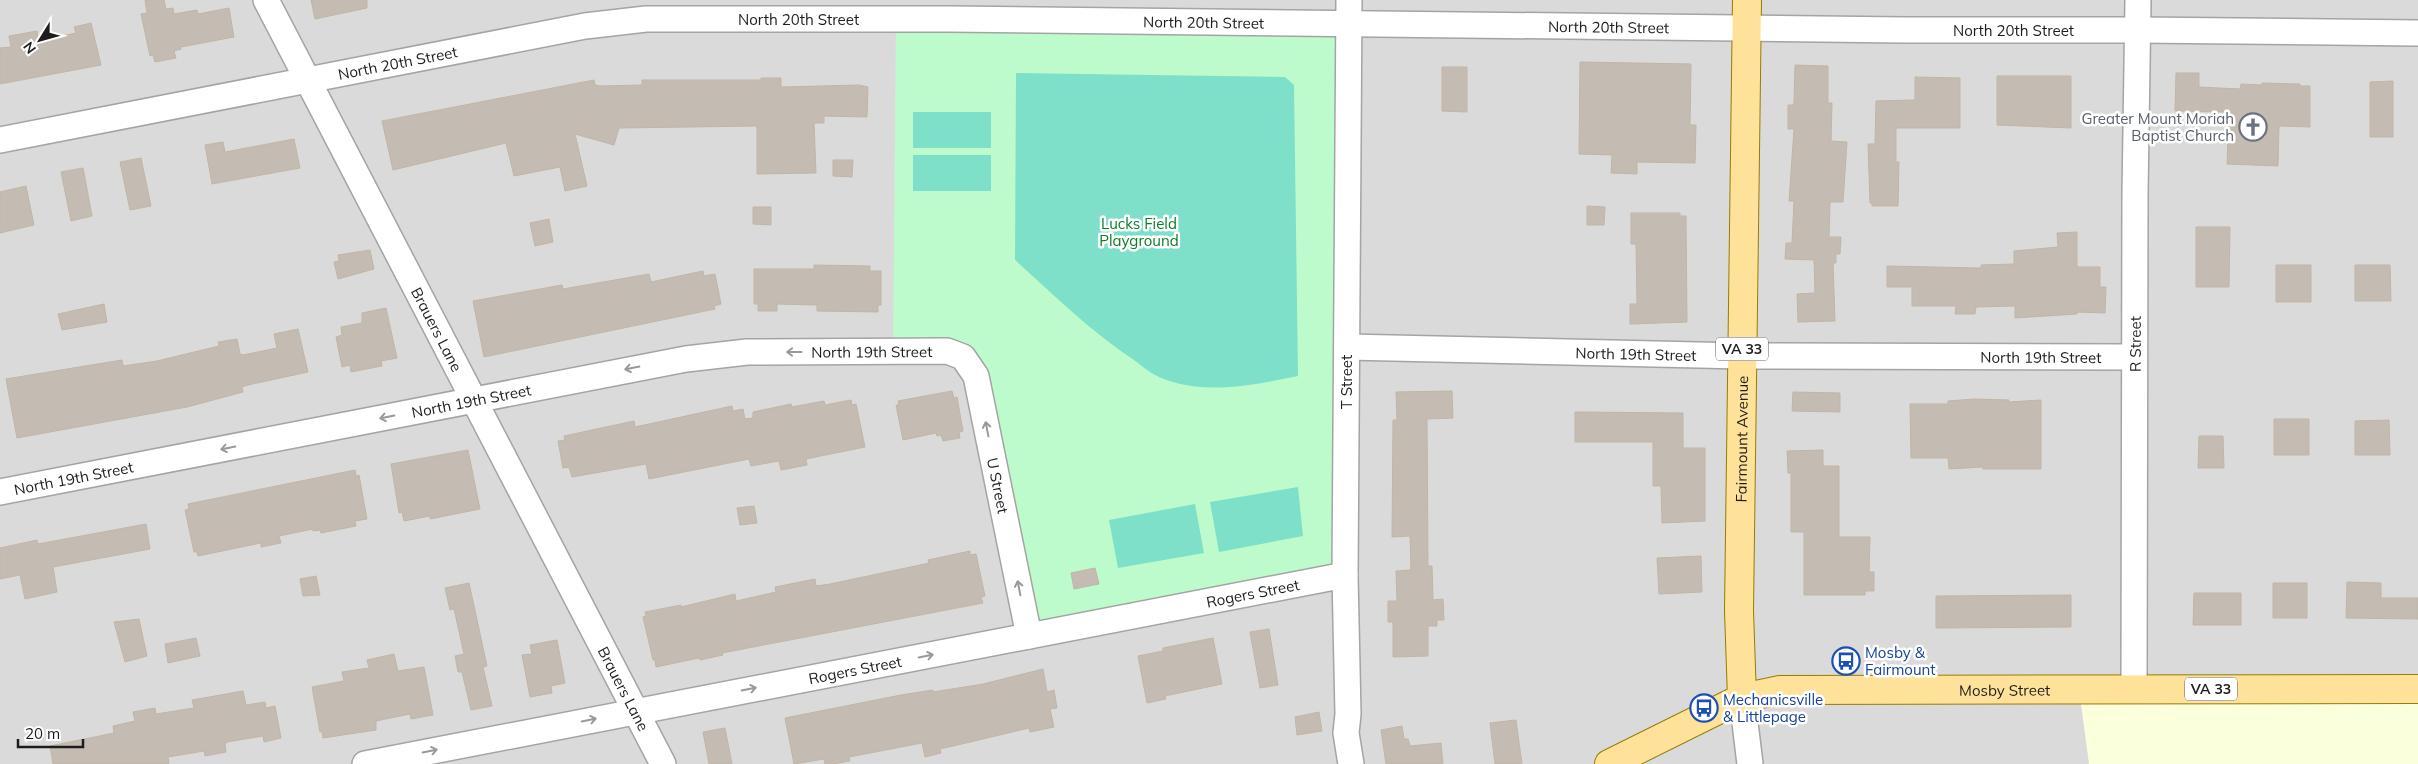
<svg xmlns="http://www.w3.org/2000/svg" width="2418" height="764" font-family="Mulish,sans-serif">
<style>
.residential{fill:#dbdada}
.education{fill:#faffdc}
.park{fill:#befbcc}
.pitch{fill:#7ee0c9}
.building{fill:#c4bcb2;stroke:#c1b5a5}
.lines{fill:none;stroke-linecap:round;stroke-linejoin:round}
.street-casing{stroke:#a4a4a4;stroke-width:28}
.primary-casing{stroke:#977c00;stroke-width:30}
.street{stroke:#fff;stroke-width:25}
.primary{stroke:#fee299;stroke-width:28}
.oneway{stroke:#999}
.labels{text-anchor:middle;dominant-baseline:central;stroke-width:5;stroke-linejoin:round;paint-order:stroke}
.shield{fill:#fff;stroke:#616161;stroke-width:1}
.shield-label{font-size:14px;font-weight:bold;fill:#1d1d1d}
.street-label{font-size:15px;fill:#1d1d1d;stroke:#fff}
.worship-label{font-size:15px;fill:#5b616d;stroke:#fff;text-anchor:end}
.park-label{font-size:15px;fill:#097e24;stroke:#fff}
.transit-label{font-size:15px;fill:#164399;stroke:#fff;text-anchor:start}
</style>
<rect width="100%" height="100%" fill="#efede3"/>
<path class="residential" d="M 0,0 L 2418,0 L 2418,764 L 0,764 Z"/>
<path class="education" d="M 2079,689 L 2418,690 L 2418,764 L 2089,764 Z"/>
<path class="park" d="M 896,19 L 1350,24 L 1346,575 L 1030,636 L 977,368 L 893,353 Z"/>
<path class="pitch" d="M 1016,73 L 1285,77 L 1294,85 L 1298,376 C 1254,385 1202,396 1159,377 C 1150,373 1142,366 1134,360 C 1090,331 1054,295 1015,260 Z
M 913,112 L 991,112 L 991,148 L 913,148 Z
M 913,155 L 991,155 L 991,191 L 913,191 Z
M 1298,487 L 1303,536 L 1219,552 L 1210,502 Z
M 1195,504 L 1204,553 L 1118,568 L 1109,520 Z"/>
<path class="building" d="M 145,0 L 164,0 L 166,9 L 173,8 L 174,14 L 197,10 L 198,14 L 229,8 L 234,37 L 181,47 L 181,49 L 174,51 L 176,58 L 155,62 L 153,55 L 150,56 L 141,14 L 147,13 Z
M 311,0 L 367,0 L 367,8 L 315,19 Z
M 91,23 L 101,65 L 0,84 L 0,48 L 11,47 L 9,36 L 37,31 L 39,41 L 76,33 L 74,27 Z
M 1580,62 L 1691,64 L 1690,125 L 1696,125 L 1695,163 L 1637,162 L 1637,174 L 1611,173 L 1612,155 L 1579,154 Z
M 1795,65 L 1828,66 L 1828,103 L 1832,103 L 1831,141 L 1847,142 L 1843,202 L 1830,202 L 1829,237 L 1841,237 L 1840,254 L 1836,254 L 1836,263 L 1833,263 L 1835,321 L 1798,322 L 1797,294 L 1815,293 L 1814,260 L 1785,259 L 1786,243 L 1792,243 L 1794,201 L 1789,201 L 1794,129 L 1788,129 L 1788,105 L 1793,105 L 1794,103 Z
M 1442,67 L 1467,67 L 1467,112 L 1442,111 Z
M 2176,73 L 2199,73 L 2199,87 L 2240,89 L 2241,84 L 2262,85 L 2262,83 L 2300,84 L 2300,86 L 2310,86 L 2310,127 L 2279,126 L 2278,166 L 2227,164 L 2229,112 L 2175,111 Z
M 1997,76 L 2071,76 L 2071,128 L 1997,125 Z
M 1915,77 L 1960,78 L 1960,128 L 1896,128 L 1896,162 L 1899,162 L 1898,206 L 1872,206 L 1872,203 L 1870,203 L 1868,144 L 1875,144 L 1876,101 L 1915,100 Z
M 761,78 L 781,78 L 781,87 L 859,85 L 868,87 L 867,117 L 824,116 L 824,123 L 814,123 L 816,173 L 757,174 L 757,126 L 619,128 L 614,145 L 575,134 L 587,186 L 565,191 L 560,167 L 514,176 L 506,143 L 393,170 L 382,121 L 594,80 L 595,85 L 600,86 L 642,85 L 642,80 L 761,80 Z
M 2393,81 L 2393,137 L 2370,137 L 2370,82 Z
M 294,139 L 300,168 L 212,184 L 205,145 L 223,142 L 225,152 Z
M 141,158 L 151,206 L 130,210 L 120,162 Z
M 833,160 L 853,160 L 852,177 L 833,176 Z
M 83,168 L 92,216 L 71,221 L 61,172 Z
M 26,186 L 34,225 L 0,233 L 0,192 Z
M 1587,206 L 1605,207 L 1604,225 L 1587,225 Z
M 753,207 L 771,207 L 771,225 L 753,224 Z
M 1631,213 L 1680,213 L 1680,216 L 1686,216 L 1687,322 L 1630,324 L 1630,304 L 1637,304 L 1636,244 L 1631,244 Z
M 549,219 L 553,242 L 535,246 L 530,223 Z
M 2196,227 L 2230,227 L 2229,287 L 2196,287 Z
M 2077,232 L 2077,267 L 2100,267 L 2100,287 L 2106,287 L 2105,313 L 2077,312 L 2077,314 L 2015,318 L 2015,306 L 1976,307 L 1975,314 L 1955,314 L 1956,306 L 1912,306 L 1912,287 L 1887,287 L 1887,266 L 1981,268 L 1981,265 L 2014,264 L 2014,251 L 2058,247 L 2057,233 Z
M 370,250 L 374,269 L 338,279 L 334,262 L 339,261 L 338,255 Z
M 814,265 L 870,266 L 870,271 L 881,271 L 881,305 L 878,305 L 878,312 L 817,311 L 817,305 L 777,304 L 777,311 L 758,311 L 758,304 L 754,304 L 754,269 L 814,269 Z
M 2276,265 L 2311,265 L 2311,302 L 2276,302 Z
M 2355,265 L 2390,265 L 2391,301 L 2355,301 Z
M 703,271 L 704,276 L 715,274 L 721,304 L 714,306 L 715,309 L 484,357 L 473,301 L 562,285 L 563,289 L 649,274 L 651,282 Z
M 104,304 L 107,322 L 62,330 L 58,314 Z
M 386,308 L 397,358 L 381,361 L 382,366 L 351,372 L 350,365 L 342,367 L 336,337 L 342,335 L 341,327 L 362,323 L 362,313 Z
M 298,329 L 308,372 L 248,385 L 242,387 L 243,392 L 187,407 L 17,438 L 6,379 L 122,360 L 123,366 L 157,361 L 219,346 L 218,342 L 237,339 L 240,354 L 243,355 L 277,348 L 274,334 Z
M 952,391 L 954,398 L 957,397 L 963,431 L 959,432 L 960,438 L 943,441 L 941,435 L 937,436 L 936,433 L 903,440 L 896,405 L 899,405 L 898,401 Z
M 1452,391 L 1453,418 L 1427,419 L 1428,566 L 1432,566 L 1433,600 L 1443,599 L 1444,620 L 1437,620 L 1437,626 L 1428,626 L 1428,656 L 1393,657 L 1393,622 L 1388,622 L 1388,601 L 1397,601 L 1396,571 L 1411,570 L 1410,536 L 1392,537 L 1393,420 L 1397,420 L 1396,392 Z
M 1793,392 L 1840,393 L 1840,412 L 1792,411 Z
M 1974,399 L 2009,400 L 2008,402 L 2041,400 L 2041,469 L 1983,469 L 1983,467 L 1949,469 L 1948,458 L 1911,458 L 1910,404 L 1948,404 L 1948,401 Z
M 851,400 L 852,405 L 856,404 L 865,447 L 806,459 L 807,465 L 781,470 L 779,461 L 751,466 L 749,459 L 649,479 L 646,464 L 572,477 L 569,467 L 563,468 L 558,441 L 565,440 L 564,436 L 634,421 L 635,427 L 732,406 L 733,411 L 743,409 L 745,419 L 753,418 L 753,412 L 791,404 L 792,407 L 824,401 L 825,405 Z
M 1575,412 L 1683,413 L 1683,448 L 1705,448 L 1705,521 L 1662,523 L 1661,486 L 1653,486 L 1653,442 L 1575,442 Z
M 2274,419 L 2309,419 L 2309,455 L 2274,455 Z
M 2389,420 L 2390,455 L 2355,455 L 2355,421 Z
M 2199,436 L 2223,436 L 2224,468 L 2198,468 Z
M 468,450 L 480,509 L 430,519 L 430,516 L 404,521 L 402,512 L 399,513 L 391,464 Z
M 1823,450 L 1823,466 L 1839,466 L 1839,537 L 1870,537 L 1869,572 L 1874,572 L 1874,591 L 1865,591 L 1865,595 L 1804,595 L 1804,532 L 1791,532 L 1791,473 L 1788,473 L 1787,451 Z
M 355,470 L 356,476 L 359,475 L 367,519 L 355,521 L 356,526 L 321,533 L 320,530 L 313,531 L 313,529 L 279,536 L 281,543 L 261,547 L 261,543 L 198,556 L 197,552 L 194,552 L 185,510 L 189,509 L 188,504 Z
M 754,506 L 757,523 L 740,525 L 737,508 Z
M 146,524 L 150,549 L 53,567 L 57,592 L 25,599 L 20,575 L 0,579 L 0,548 L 37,540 L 38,544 Z
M 970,551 L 970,555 L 976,554 L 985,596 L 981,597 L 983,603 L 722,653 L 723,655 L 700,660 L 699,658 L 656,667 L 655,660 L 653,660 L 643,617 L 646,616 L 645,612 L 681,605 L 681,607 L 735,594 L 736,601 L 776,592 L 775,587 L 815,579 L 816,586 L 830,584 L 920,565 L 929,563 L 928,560 Z
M 1701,556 L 1702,592 L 1659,594 L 1657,558 Z
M 1095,568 L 1099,584 L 1074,589 L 1071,573 Z
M 316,576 L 320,595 L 303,596 L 300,579 Z
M 2347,582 L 2381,583 L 2381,598 L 2418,598 L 2418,619 L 2346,618 Z
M 469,583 L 487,666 L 483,667 L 492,706 L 471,710 L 462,672 L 458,672 L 455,656 L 464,654 L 454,609 L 450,610 L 445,588 Z
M 2273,583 L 2307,583 L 2307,618 L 2273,618 Z
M 2194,593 L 2241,593 L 2241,625 L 2193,625 Z
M 2071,595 L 2071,627 L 1936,628 L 1936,596 Z
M 139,619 L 147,656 L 125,662 L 114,622 Z
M 1269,629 L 1278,685 L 1260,688 L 1250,632 Z
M 196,638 L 200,656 L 168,663 L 165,644 Z
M 1213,638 L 1222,684 L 1165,696 L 1166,699 L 1147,703 L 1138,656 L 1163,651 L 1163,648 Z
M 557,640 L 565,683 L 551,686 L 552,693 L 530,697 L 522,655 L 532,654 L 530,645 Z
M 394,654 L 398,671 L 424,667 L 433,715 L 411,719 L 410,714 L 376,721 L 376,730 L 323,738 L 322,731 L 320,732 L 312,687 L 344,681 L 342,672 L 369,668 L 367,660 Z
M 1043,669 L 1047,692 L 1054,690 L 1057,708 L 1050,709 L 1054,727 L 1030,732 L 1029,728 L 966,743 L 940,749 L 941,753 L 925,757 L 922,743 L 849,757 L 850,761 L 833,764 L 825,764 L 824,759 L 794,764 L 785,718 L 901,695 L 933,690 L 933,692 L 983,684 Z
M 243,691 L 246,705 L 265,702 L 266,708 L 275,706 L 281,738 L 264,742 L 263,736 L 227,742 L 225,745 L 226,752 L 205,756 L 204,751 L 168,757 L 169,764 L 53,764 L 50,746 L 114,733 L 113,726 L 135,721 L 133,712 L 155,708 L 156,714 L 194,708 L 192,700 Z
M 1319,712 L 1322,731 L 1297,735 L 1295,717 Z
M 1516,720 L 1522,764 L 1495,764 L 1490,723 Z
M 1402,726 L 1404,739 L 1408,739 L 1410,746 L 1441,743 L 1443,764 L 1386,764 L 1381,730 Z
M 725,728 L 732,764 L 709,764 L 703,732 Z"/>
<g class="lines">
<g class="street-casing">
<g id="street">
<path id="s1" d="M 266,0 L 663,764"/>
<path d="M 1349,0 L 1345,575 L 1348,714 L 1346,733 L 1351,764"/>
<path id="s2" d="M 0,140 L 585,26 L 646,19 L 949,19 L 1904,30 L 2137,30 L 2418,33"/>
<path id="s3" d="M 1347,347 L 1742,356 L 2134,357"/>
<path id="s4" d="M 0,492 L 686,359 L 747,352 L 947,351 L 963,357 L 976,376 L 1029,636"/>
<path id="s5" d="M 2134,688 L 2135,195 L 2138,0"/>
<path d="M 1742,698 L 1750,764"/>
<path id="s6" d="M 365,764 L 1345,575"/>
</g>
</g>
<g class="primary-casing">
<g id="primary">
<path id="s7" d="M 1742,698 L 1739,611 L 1747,0"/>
<path id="s8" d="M 1609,764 L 1742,698 L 1780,690 L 2418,689"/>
</g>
</g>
<use href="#street" class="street"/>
<use href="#primary" class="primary"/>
</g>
<defs><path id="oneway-shaft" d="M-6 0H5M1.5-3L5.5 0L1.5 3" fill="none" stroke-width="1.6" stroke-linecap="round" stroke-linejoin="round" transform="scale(1.25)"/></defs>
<g class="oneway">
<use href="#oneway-shaft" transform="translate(794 352) rotate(180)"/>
<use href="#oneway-shaft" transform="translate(632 368) rotate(169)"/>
<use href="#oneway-shaft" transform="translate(387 417) rotate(169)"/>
<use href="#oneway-shaft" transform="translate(987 429) rotate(-101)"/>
<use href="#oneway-shaft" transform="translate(228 448) rotate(169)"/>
<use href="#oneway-shaft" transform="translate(1019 588) rotate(-101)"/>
<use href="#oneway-shaft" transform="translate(926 656) rotate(-11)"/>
<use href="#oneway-shaft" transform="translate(749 689) rotate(-11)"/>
<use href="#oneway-shaft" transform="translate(589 720) rotate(-11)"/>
<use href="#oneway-shaft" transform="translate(430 751) rotate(-11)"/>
</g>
<defs>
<g id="church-ring" transform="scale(1.4375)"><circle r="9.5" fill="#fff" stroke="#6b7280" stroke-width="1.5"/><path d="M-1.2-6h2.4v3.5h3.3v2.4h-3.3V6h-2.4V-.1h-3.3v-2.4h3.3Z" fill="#6b7280"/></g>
<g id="bus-ring" transform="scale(1.4375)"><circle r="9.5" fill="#fff" stroke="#1a4fb4" stroke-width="1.5"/><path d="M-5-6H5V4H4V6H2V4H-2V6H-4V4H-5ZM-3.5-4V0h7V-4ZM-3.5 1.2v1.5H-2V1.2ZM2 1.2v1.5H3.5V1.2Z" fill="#1a4fb4"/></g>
</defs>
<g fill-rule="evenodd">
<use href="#church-ring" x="2253" y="127"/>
<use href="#bus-ring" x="1846" y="661"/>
<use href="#bus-ring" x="1704" y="708"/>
</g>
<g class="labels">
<g class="shield">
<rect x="1716" y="337.5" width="52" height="23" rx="4"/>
<rect x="2185" y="677.5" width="52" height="23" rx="4"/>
</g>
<g class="shield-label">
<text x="1742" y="349">VA 33</text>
<text x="2211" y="689">VA 33</text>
</g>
<g class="street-label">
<text stroke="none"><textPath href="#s2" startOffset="810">North 20th Street</textPath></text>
<text stroke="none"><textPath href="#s2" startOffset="1215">North 20th Street</textPath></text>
<text stroke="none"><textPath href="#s2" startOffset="1620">North 20th Street</textPath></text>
<text stroke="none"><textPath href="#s2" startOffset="2025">North 20th Street</textPath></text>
<text stroke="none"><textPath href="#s2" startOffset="405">North 20th Street</textPath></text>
<text stroke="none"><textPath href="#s1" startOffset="371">Brauers Lane</textPath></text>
<text stroke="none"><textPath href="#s5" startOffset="344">R Street</textPath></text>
<text stroke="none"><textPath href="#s4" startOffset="885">North 19th Street</textPath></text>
<text stroke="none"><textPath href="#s3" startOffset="289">North 19th Street</textPath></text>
<text stroke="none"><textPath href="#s3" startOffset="694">North 19th Street</textPath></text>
<text transform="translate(1346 382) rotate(-90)">T Street</text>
<text stroke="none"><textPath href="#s4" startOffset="480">North 19th Street</textPath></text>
<text stroke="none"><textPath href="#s7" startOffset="259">Fairmount Avenue</textPath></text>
<text stroke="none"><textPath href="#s4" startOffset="75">North 19th Street</textPath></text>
<text stroke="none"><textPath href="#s4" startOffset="1112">U Street</textPath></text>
<text stroke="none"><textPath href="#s6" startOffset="904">Rogers Street</textPath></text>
<text stroke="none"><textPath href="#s6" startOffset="499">Rogers Street</textPath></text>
<text stroke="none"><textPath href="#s1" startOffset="776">Brauers Lane</textPath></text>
<text stroke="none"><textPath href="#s8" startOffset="412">Mosby Street</textPath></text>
</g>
<g class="worship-label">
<text x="2234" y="118">Greater Mount Moriah<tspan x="2234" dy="17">Baptist Church</tspan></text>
</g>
<g class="park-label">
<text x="1139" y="223">Lucks Field<tspan x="1139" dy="17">Playground</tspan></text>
</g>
<g class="transit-label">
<text x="1865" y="652">Mosby &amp;<tspan x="1865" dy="17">Fairmount</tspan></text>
<text x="1723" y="699">Mechanicsville<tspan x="1723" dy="17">&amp; Littlepage</tspan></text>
</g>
</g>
<g transform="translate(40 40) rotate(233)" stroke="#ffffff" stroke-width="4" paint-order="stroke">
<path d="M0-4L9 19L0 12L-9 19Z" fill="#1d1d1d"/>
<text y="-8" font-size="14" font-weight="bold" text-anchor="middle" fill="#1d1d1d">N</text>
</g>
<path d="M18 739v8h65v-8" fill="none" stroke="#1d1d1d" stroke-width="2.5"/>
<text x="25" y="739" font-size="15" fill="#1d1d1d" stroke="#ffffff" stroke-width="4" paint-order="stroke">20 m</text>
</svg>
